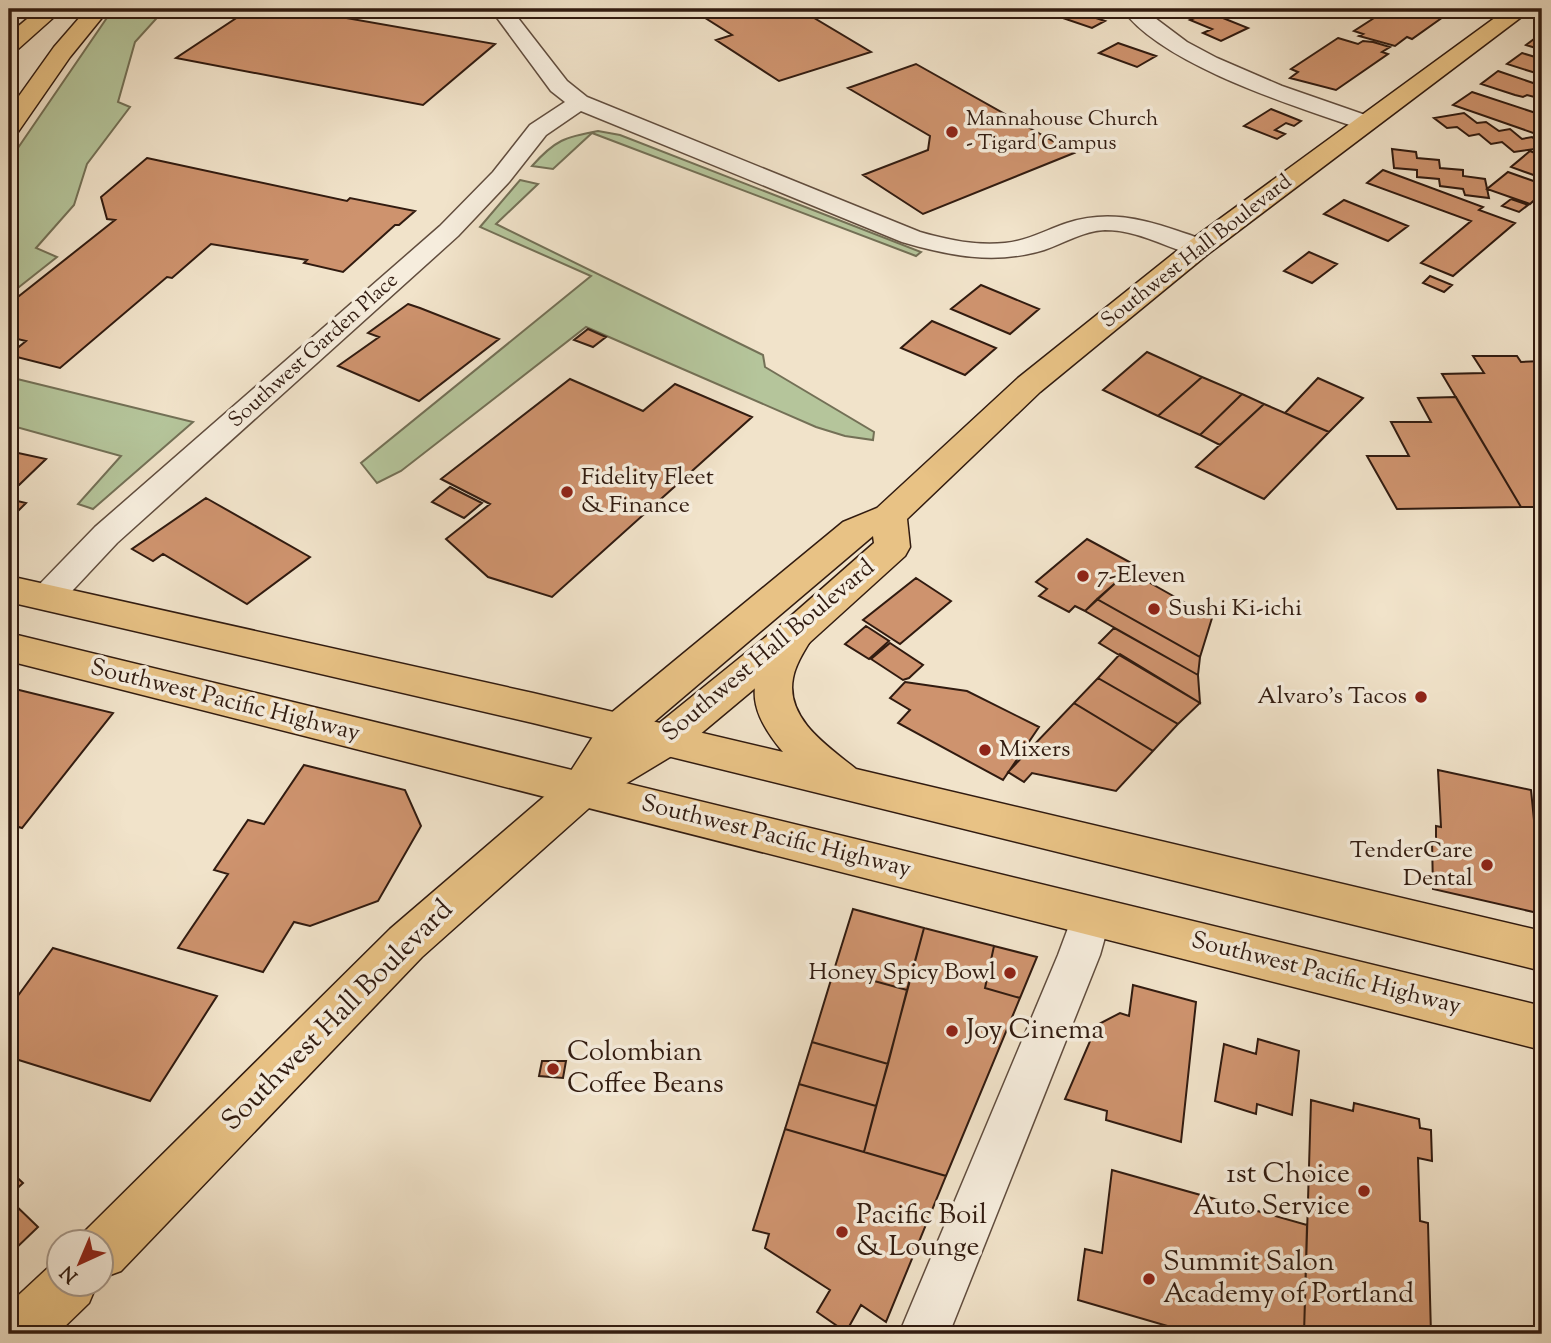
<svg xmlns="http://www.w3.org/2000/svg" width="1551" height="1343" font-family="'Sorts Mill Goudy',serif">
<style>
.green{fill:#b5c59b;stroke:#737056;stroke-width:2}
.building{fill:#ce936e;stroke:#311b10;stroke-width:2}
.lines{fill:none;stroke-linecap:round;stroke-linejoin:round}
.minor-casing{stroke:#614d3e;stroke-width:3}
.major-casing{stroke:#311b10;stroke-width:3}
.highway-casing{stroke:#311b10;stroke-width:3}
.minor{fill:#f6eddd;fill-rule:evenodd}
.major{fill:#e8c285;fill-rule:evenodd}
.highway{fill:#e8c285;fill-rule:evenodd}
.poi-dot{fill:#8f2418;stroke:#f6eddd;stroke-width:2.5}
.labels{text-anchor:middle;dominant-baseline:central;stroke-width:7;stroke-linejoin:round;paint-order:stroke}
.far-poi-label{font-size:21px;fill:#311b10;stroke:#f6eddd;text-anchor:start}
.far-street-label{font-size:21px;fill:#311b10;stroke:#f6eddd}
.poi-label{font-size:24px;fill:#311b10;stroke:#f6eddd;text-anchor:start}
.street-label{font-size:24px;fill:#311b10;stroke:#f6eddd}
.near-street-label{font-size:28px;fill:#311b10;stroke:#f6eddd}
.near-poi-label{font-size:28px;fill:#311b10;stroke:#f6eddd;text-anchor:start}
</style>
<rect width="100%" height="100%" fill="#f1e3ca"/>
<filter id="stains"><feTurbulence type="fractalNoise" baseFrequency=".00286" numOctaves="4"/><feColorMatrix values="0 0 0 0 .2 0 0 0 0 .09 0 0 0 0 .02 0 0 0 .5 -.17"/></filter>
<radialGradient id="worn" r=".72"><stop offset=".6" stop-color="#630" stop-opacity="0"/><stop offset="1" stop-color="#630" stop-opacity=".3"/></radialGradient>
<path class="green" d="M 113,9 L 165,9 L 135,42 L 118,102 L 130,107 L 87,164 L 74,205 L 36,248 L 57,257 L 9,295 L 9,161 Z
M 598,131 L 620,135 L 921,252 L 916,256 L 592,133 L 553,169 L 532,166 C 555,140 565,137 598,131 Z
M 520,180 L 538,184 L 496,224 L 763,355 L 765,367 L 874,432 L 873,440 L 845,436 L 816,427 L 586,327 L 401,471 L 377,483 L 361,463 L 591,276 L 480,227 Z
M 9,377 L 193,422 L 93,509 L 78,504 L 121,456 L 9,425 Z"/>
<path class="building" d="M 250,9 L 295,9 L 495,44 L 423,105 L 176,58 Z
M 691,9 L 799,9 L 871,52 L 779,81 L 716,40 L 732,35 Z
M 1076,9 L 1096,13 L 1090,16 L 1105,21 L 1092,28 L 1060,17 Z
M 1388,9 L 1404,15 L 1412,9 L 1453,10 L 1412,39 L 1407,37 L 1395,46 L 1359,36 L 1363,34 L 1354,31 Z
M 1208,12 L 1248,28 L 1221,41 L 1203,33 L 1212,29 L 1190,20 Z
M 1542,33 L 1542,50 L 1526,45 Z
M 1338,38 L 1358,44 L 1363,41 L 1373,42 L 1390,47 L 1382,52 L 1388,54 L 1336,90 L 1290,78 L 1298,72 L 1291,69 Z
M 1118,43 L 1156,56 L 1137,67 L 1099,53 Z
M 1522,53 L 1542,59 L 1542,75 L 1507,64 Z
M 916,64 L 1074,153 L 923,214 L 863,175 L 928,150 L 930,136 L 848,88 Z
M 1498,71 L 1539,85 L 1536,88 L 1542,90 L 1542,99 L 1527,95 L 1523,97 L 1515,95 L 1481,84 Z
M 1472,92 L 1542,115 L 1542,136 L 1453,105 Z
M 1271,109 L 1301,121 L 1294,126 L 1286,123 L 1275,130 L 1285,134 L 1277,139 L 1244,126 Z
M 1464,113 L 1477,123 L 1486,122 L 1499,131 L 1510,129 L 1522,139 L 1532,137 L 1542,145 L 1542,148 L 1514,152 L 1502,142 L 1491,144 L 1479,134 L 1469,136 L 1457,127 L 1447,128 L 1434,118 Z
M 1392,149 L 1416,152 L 1417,158 L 1439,160 L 1440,168 L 1463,170 L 1463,176 L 1485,179 L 1489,198 L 1465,195 L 1463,189 L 1440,186 L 1439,179 L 1417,177 L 1417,170 L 1394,168 Z
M 1530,151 L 1542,156 L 1542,178 L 1511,167 Z
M 147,158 L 347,201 L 350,198 L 415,211 L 399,225 L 395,225 L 343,272 L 304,263 L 307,260 L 211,244 L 172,278 L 167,277 L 60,368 L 9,355 L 26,341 L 9,337 L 9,304 L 115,220 L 107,219 L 101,197 Z
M 1383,170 L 1483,207 L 1479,210 L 1515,223 L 1453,276 L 1421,263 L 1471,221 L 1367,183 Z
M 1508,172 L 1542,184 L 1542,193 L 1530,204 L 1487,189 Z
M 1511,199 L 1528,205 L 1519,212 L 1502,206 Z
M 1344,200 L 1408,226 L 1388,241 L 1324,214 Z
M 1309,252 L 1337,264 L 1312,283 L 1284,271 Z
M 1430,276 L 1452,285 L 1444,292 L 1423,283 Z
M 981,285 L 1039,309 L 1010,334 L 951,309 Z
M 408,304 L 420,308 L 499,339 L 419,401 L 338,366 L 379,337 L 368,333 Z
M 932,321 L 996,348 L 965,375 L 901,348 Z
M 588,329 L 606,337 L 593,347 L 574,340 Z
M 1147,352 L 1202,377 L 1158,416 L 1103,390 Z
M 1473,356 L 1517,356 L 1521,362 L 1542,361 L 1542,507 L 1521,507 L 1442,374 L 1484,373 Z
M 1202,377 L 1242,394 L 1200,435 L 1158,416 Z
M 1318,378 L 1363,398 L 1329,432 L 1285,413 Z
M 570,379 L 643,411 L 675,384 L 752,417 L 552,597 L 488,577 L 446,539 L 490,504 L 441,479 Z
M 1242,394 L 1264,404 L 1220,445 L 1200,435 Z
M 1456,397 L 1521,507 L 1397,509 L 1367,456 L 1409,456 L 1391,422 L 1431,422 L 1418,398 Z
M 1264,404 L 1329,432 L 1264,499 L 1196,467 Z
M 9,451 L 46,459 L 19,485 L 12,487 L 9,487 Z
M 450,487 L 482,503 L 464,518 L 432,502 Z
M 206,498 L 310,557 L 247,604 L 163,554 L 153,561 L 132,549 Z
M 9,499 L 26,503 L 9,520 Z
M 1087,539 L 1135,565 L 1085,611 L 1075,606 L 1069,612 L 1039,596 L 1047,589 L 1036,582 Z
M 1129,571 L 1212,618 L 1200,657 L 1097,599 Z
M 916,578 L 951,601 L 900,644 L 863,620 Z
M 1097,599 L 1200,657 L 1198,675 L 1085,611 Z
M 866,626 L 889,641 L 869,659 L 845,644 Z
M 1114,628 L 1198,675 L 1200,703 L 1099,643 Z
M 890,643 L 923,665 L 909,678 L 903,680 L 871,659 Z
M 1120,654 L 1200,703 L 1178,724 L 1098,678 Z
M 1098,678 L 1178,724 L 1153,751 L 1074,703 Z
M 905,682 L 967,691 L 1039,727 L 1003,780 L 898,723 L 910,710 L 890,698 Z
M 15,689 L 113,713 L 22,828 L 9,824 L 9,696 Z
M 1074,703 L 1153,751 L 1116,791 L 1032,773 L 1024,782 L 1008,772 Z
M 304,765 L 405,790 L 421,826 L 378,901 L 310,926 L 294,922 L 263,972 L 178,948 L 228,874 L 214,870 L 248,820 L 264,824 Z
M 1438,770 L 1531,790 L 1534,820 L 1542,822 L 1542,914 L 1433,889 L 1432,840 L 1436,841 L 1436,826 L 1441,827 Z
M 853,909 L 924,928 L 907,990 L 834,970 Z
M 924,928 L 994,946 L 985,988 L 1020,998 L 946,1176 L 864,1152 Z
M 994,946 L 1037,957 L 1020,998 L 985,988 Z
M 53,948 L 217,996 L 150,1101 L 9,1057 L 9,1008 Z
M 834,970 L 907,990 L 888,1064 L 812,1042 Z
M 1133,985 L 1196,1002 L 1181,1142 L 1106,1120 L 1107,1111 L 1065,1099 L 1097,1025 L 1120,1013 L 1129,1016 Z
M 1258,1039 L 1299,1051 L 1292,1115 L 1257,1104 L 1256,1114 L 1215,1101 L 1224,1044 L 1256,1054 Z
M 812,1042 L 888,1064 L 876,1106 L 799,1084 Z
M 542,1061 L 566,1061 L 563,1078 L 539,1076 Z
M 799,1084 L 876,1106 L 864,1152 L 785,1129 Z
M 1311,1100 L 1353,1111 L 1354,1103 L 1419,1119 L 1420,1128 L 1431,1130 L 1432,1161 L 1418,1158 L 1420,1221 L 1428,1223 L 1431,1334 L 1304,1334 Z
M 785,1129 L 946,1176 L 886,1322 L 861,1305 L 846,1332 L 817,1312 L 830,1290 L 765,1248 L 769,1234 L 753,1230 Z
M 9,1170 L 23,1183 L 9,1196 Z
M 1112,1170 L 1307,1225 L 1304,1334 L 1195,1334 L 1078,1300 L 1085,1249 L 1102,1253 Z
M 9,1199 L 38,1227 L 9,1255 Z"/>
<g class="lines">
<g class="minor-casing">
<path id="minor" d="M 494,9 L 511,9 L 567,81 L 587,97 L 920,232 C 948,240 976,246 1005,243 C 1027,241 1046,230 1067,223 C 1105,210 1141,218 1178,231 C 1189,235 1204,238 1211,248 L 1207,253 L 1198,256 C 1166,248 1139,230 1105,230 C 1083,231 1065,243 1044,250 C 995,265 950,256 902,242 L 581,111 L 546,135 L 509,182 L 458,236 L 117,543 L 58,606 L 46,610 L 34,606 L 29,598 L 34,590 L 95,527 L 440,226 L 493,172 L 530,125 L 565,102 L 551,91 L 495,15 Z
M 1122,9 L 1143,9 L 1187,42 L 1217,58 L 1282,86 L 1374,118 L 1377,123 L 1374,128 L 1358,128 C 1294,106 1162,65 1122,9 Z
M 1091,899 L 1105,904 L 1111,916 L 1100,955 L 949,1334 L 899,1334 L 1058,955 L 1077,904 Z"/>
</g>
<g class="major-casing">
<path id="major" d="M 1507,9 L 1532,9 L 1208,254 L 1040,392 L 907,519 L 910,547 L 905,556 L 809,643 L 680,751 L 597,801 L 422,957 L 121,1271 L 102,1278 L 102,1242 L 80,1242 L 83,1233 L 390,929 L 567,777 L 605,718 L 843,522 L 877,508 L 1018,378 L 1188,242 ZM 873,536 L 874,543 L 783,623 L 652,729 L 634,739 Z
M 60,1261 L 60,1284 L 97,1284 L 89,1303 L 57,1334 L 9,1334 L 9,1304 L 51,1265 Z"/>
</g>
<g class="highway-casing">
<path id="highway" d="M 39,9 L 63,9 L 17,50 L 9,52 L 9,34 Z
M 87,9 L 109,9 L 70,57 L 18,132 L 9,134 L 9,110 L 54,47 Z
M 9,576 L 533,693 L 783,752 C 739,699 752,677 783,623 L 796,619 L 809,623 L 815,633 C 807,647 796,662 793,678 C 785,719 829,747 856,769 L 1542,931 L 1542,971 L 533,723 L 9,602 Z
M 9,633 L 1542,1006 L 1542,1050 L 9,661 Z"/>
</g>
<use href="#minor" class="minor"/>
<use href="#major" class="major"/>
<use href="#highway" class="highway"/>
</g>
<g class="poi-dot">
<circle cx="952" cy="132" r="7"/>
<circle cx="567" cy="492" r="7"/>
<circle cx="1083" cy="576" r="7"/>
<circle cx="1154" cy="609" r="7"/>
<circle cx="1421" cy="697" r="7"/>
<circle cx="985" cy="750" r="7"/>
<circle cx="1487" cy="865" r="7"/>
<circle cx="1010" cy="973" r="7"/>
<circle cx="952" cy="1031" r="7"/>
<circle cx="553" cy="1069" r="7"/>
<circle cx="1364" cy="1191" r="7"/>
<circle cx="842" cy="1232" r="7"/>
<circle cx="1149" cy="1279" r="7"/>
</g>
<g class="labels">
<g class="far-poi-label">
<text x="966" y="120">Mannahouse Church<tspan x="966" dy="24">- Tigard Campus</tspan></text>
</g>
<g class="far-street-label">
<text transform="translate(1197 252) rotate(-38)">Southwest Hall Boulevard</text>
<text transform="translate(314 351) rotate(-42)">Southwest Garden Place</text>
</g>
<g class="poi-label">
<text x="581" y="478">Fidelity Fleet<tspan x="581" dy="28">&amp; Finance</tspan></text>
<text x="1097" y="576">7-Eleven</text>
<text x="1168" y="609">Sushi Ki-ichi</text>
<text x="1407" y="697" text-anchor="end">Alvaro's Tacos</text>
<text x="999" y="750">Mixers</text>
<text x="1473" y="851" text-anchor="end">TenderCare<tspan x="1473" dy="28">Dental</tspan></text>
<text x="996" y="973" text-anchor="end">Honey Spicy Bowl</text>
</g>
<g class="street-label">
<text transform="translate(769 651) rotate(-40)">Southwest Hall Boulevard</text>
<text transform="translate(225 701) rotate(14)">Southwest Pacific Highway</text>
<text transform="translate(776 837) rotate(14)">Southwest Pacific Highway</text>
<text transform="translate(1326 974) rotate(14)">Southwest Pacific Highway</text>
</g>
<g class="near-street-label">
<text transform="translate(338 1016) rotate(-45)">Southwest Hall Boulevard</text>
</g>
<g class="near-poi-label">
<text x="966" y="1031">Joy Cinema</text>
<text x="567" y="1053">Colombian<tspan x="567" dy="32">Coffee Beans</tspan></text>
<text x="1350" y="1175" text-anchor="end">1st Choice<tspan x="1350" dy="32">Auto Service</tspan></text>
<text x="856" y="1216">Pacific Boil<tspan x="856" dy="32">&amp; Lounge</tspan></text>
<text x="1163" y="1263">Summit Salon<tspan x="1163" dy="32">Academy of Portland</tspan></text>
</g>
</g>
<rect width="1551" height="1343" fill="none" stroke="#f1e3ca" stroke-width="35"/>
<rect x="10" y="10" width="1530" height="1322" fill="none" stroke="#311b10" stroke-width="3.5"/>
<rect x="18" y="18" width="1516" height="1308" fill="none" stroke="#311b10" stroke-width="2"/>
<g transform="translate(80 1263) rotate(224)"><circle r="33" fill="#f6eddd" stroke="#a7998b" stroke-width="2"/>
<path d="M0-5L12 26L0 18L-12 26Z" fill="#8f2418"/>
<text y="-10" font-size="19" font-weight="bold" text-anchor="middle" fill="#311b10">N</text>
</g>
<rect width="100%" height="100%" filter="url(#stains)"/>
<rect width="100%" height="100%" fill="url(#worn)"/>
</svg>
